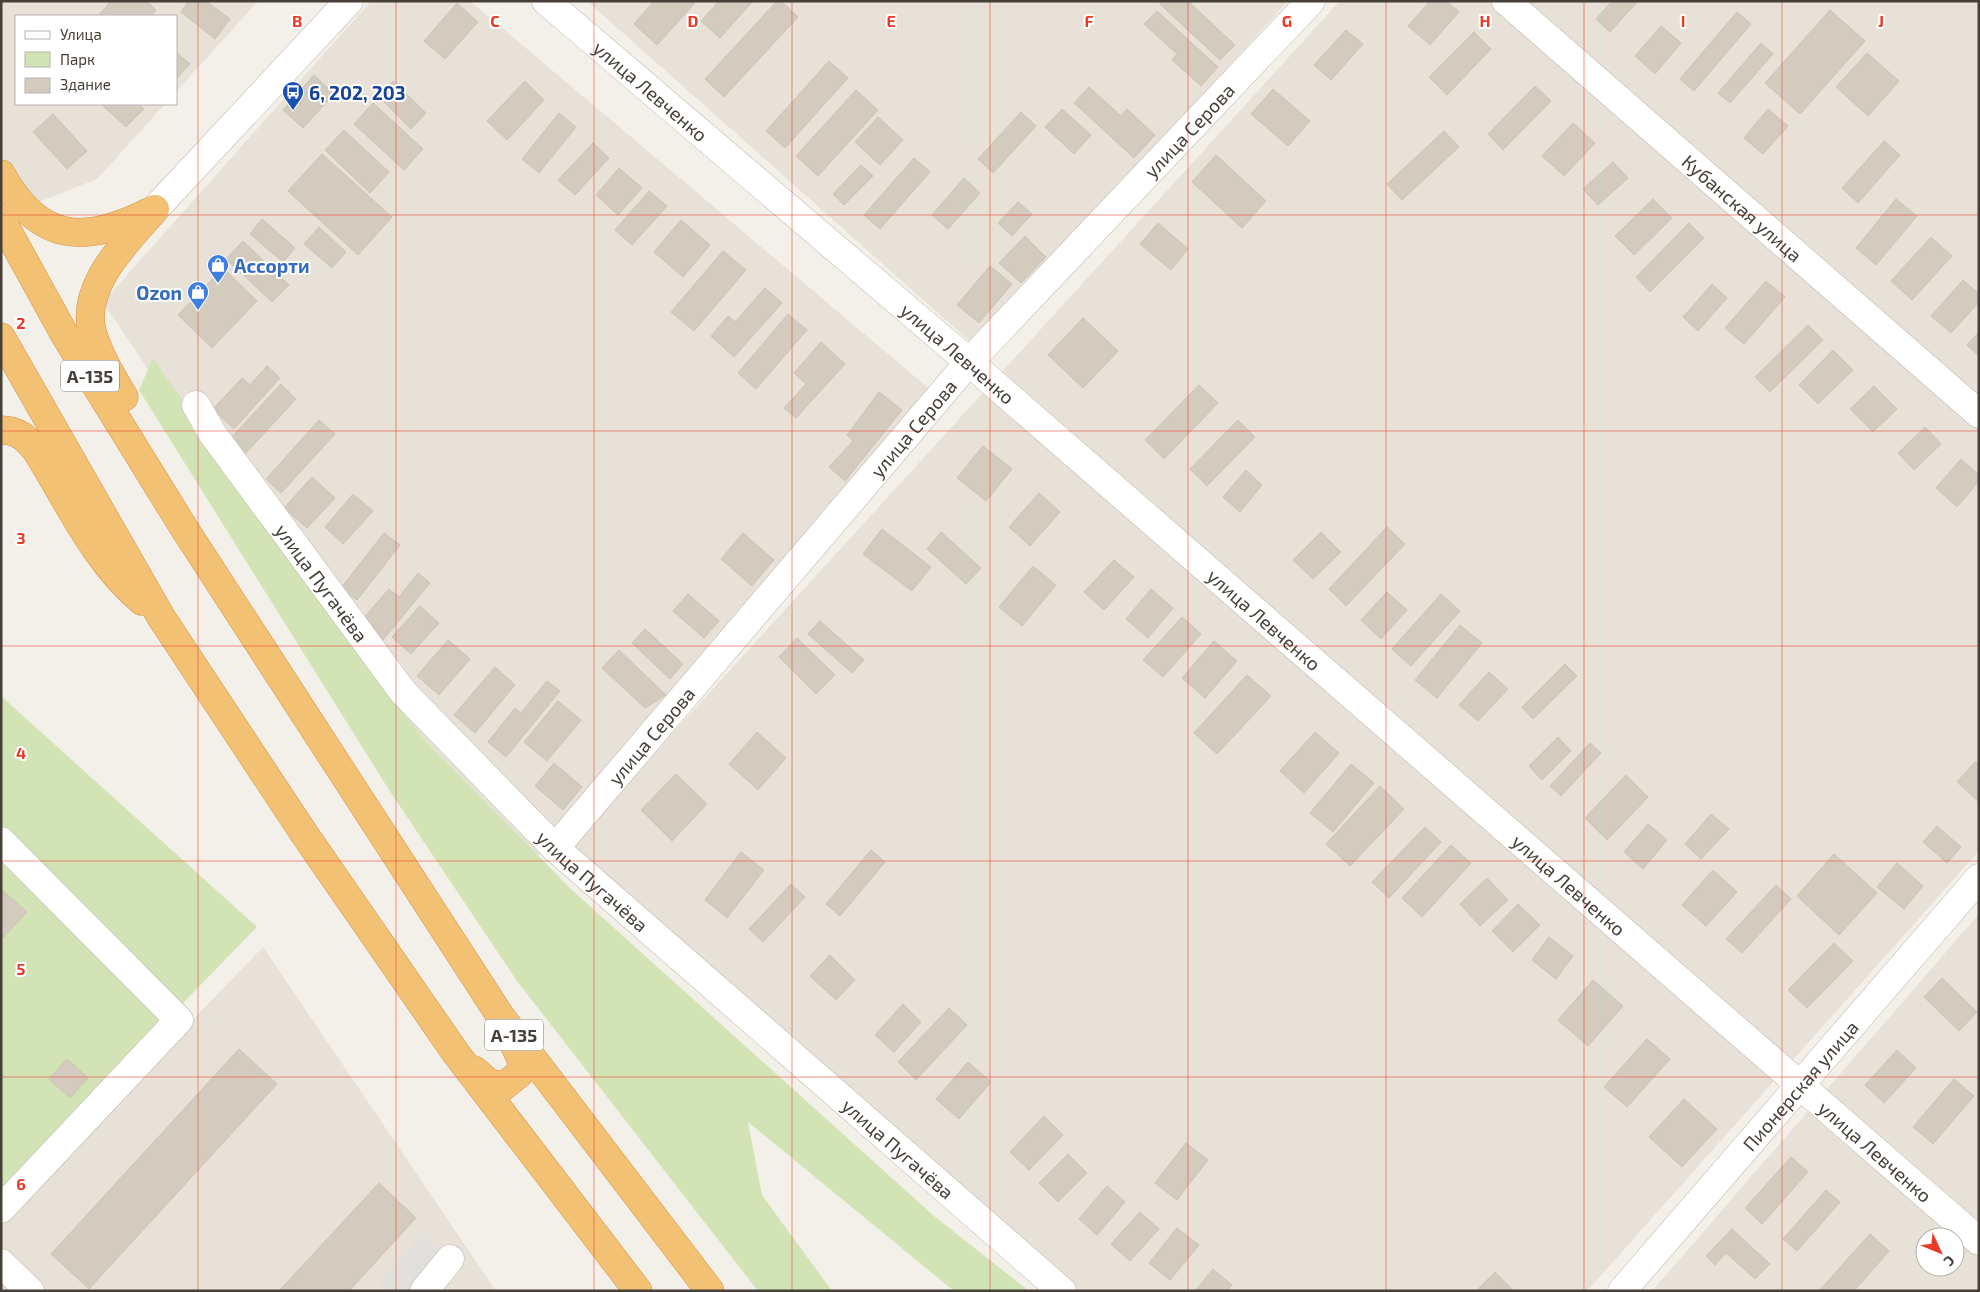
<svg xmlns="http://www.w3.org/2000/svg" width="1980" height="1292" font-family="'Exo 2',sans-serif">
<style>
.residential{fill:#e7e1d7;fill-rule:evenodd}
.green{fill:#d2e4b5}
.parking{fill:#e2e0dd}
.building{fill:#d4cbbf;stroke:#cec2b3}
.lines{fill:none;stroke-linecap:round;stroke-linejoin:round}
.minor-casing{stroke:#beb7ac;stroke-width:29}
.highway-casing{stroke:#d29544;stroke-width:29}
.minor{stroke:#fff;stroke-width:28}
.highway{stroke:#f3c174;stroke-width:28}
.grid{fill:none;stroke:#ea3b29;stroke-width:1;stroke-opacity:0.55}
.labels{text-anchor:middle;dominant-baseline:central;stroke-width:4;stroke-linejoin:round;paint-order:stroke}
.shield{fill:#fff;stroke:#7e7974;stroke-width:1}
.shield-label{font-size:18px;font-weight:bold;fill:#464038}
.street-label{font-size:19px;fill:#464038;stroke:#fff}
.transit-label{font-size:19px;font-weight:bold;fill:#164399;stroke:#fff;text-anchor:start}
.shop-label{font-size:19px;font-weight:bold;fill:#366cbe;stroke:#fff;text-anchor:start}
.grid-label{font-size:16px;text-anchor:middle;font-weight:bold;fill:#ea3b29;stroke:#fff;stroke-width:4;stroke-linejoin:round;paint-order:stroke}
</style>
<rect width="100%" height="100%" fill="#f3f0e9"/>
<path class="residential" d="M 1,1 L 258,1 L 176,92 L 176,16 L 16,16 L 16,104 L 165,104 L 97,179 L 16,211 L 1,179 Z
M 371,1 L 470,1 L 933,392 L 532,863 L 382,719 L 103,302 Z
M 587,1 L 1288,1 L 974,345 Z
M 1340,1 L 1979,1 L 1979,851 L 1587,1291 L 1045,1291 L 567,849 Z
M 1979,914 L 1979,1291 L 1652,1291 ZM 1925,1237 L 1955,1237 L 1955,1267 L 1925,1267 Z
M 263,947 L 496,1291 L 1,1291 L 1,1219 Z"/>
<path class="green" d="M 153,358 L 385,690 L 427,743 L 572,890 L 934,1216 L 1029,1291 L 954,1291 L 748,1122 L 762,1195 L 832,1291 L 758,1291 L 517,981 L 389,790 L 139,390 Z
M 1,696 L 257,927 L 1,1190 Z"/>
<path class="parking" d="M 423,1232 L 450,1259 L 424,1291 L 388,1291 L 379,1283 Z"/>
<path class="building" d="M 111,1 L 147,1 L 156,10 L 151,16 L 98,16 Z
M 189,1 L 206,1 L 230,19 L 215,39 L 181,12 Z
M 654,1 L 693,1 L 695,3 L 657,45 L 634,24 Z
M 719,1 L 753,1 L 720,38 L 701,21 Z
M 777,1 L 781,1 L 798,17 L 724,97 L 705,79 Z
M 1162,1 L 1188,1 L 1235,45 L 1220,60 L 1160,4 Z
M 1430,1 L 1447,1 L 1459,12 L 1430,45 L 1408,26 Z
M 1612,1 L 1638,1 L 1610,32 L 1596,19 Z
M 457,3 L 478,22 L 445,59 L 424,41 Z
M 1830,10 L 1865,41 L 1800,114 L 1765,83 Z
M 1157,11 L 1218,67 L 1201,86 L 1172,60 L 1177,54 L 1144,24 Z
M 1737,12 L 1751,24 L 1694,91 L 1680,79 Z
M 1661,26 L 1681,43 L 1655,74 L 1635,56 Z
M 1346,30 L 1363,44 L 1331,80 L 1314,65 Z
M 1474,32 L 1491,49 L 1447,95 L 1429,77 Z
M 1761,43 L 1773,54 L 1730,103 L 1718,93 Z
M 176,52 L 190,64 L 176,79 Z
M 1867,53 L 1899,81 L 1868,116 L 1836,87 Z
M 829,61 L 848,78 L 785,148 L 766,131 Z
M 314,75 L 334,94 L 303,128 L 283,110 Z
M 393,81 L 426,113 L 411,129 L 378,96 Z
M 525,81 L 544,100 L 507,140 L 487,121 Z
M 1535,86 L 1551,101 L 1503,150 L 1488,134 Z
M 1089,87 L 1121,116 L 1127,109 L 1155,135 L 1134,158 L 1074,103 Z
M 1273,89 L 1310,121 L 1288,146 L 1251,114 Z
M 856,90 L 878,110 L 818,176 L 796,156 Z
M 373,103 L 423,149 L 404,170 L 354,124 Z
M 101,104 L 138,104 L 144,109 L 126,127 Z
M 1062,109 L 1091,135 L 1074,154 L 1045,127 Z
M 1768,109 L 1788,126 L 1763,154 L 1744,138 Z
M 1021,112 L 1036,126 L 993,173 L 978,159 Z
M 559,113 L 576,127 L 539,173 L 522,159 Z
M 53,114 L 87,151 L 67,169 L 33,132 Z
M 878,117 L 903,140 L 880,165 L 855,142 Z
M 1573,123 L 1595,143 L 1564,176 L 1542,156 Z
M 344,130 L 389,172 L 370,193 L 325,150 Z
M 1444,131 L 1459,147 L 1402,200 L 1387,184 Z
M 1884,141 L 1900,155 L 1858,203 L 1842,188 Z
M 593,143 L 609,158 L 575,195 L 558,180 Z
M 322,154 L 392,217 L 358,255 L 288,191 Z
M 1216,155 L 1266,201 L 1242,228 L 1192,182 Z
M 914,158 L 930,172 L 880,229 L 864,215 Z
M 1613,162 L 1628,178 L 1598,205 L 1583,189 Z
M 861,165 L 873,176 L 844,205 L 833,194 Z
M 619,168 L 642,188 L 618,215 L 596,195 Z
M 964,178 L 980,193 L 948,229 L 932,215 Z
M 649,191 L 667,206 L 632,245 L 615,230 Z
M 1653,199 L 1672,218 L 1634,255 L 1615,236 Z
M 1896,199 L 1917,216 L 1876,265 L 1856,248 Z
M 1018,202 L 1032,214 L 1012,236 L 998,223 Z
M 262,219 L 295,248 L 283,262 L 250,234 Z
M 681,220 L 710,245 L 683,277 L 654,252 Z
M 1158,223 L 1188,249 L 1171,270 L 1140,244 Z
M 1689,223 L 1704,238 L 1650,292 L 1636,277 Z
M 319,227 L 346,252 L 332,268 L 304,244 Z
M 1025,236 L 1046,257 L 1021,283 L 999,263 Z
M 1931,237 L 1952,256 L 1912,300 L 1891,281 Z
M 243,241 L 289,285 L 272,302 L 226,259 Z
M 723,251 L 746,270 L 694,331 L 671,312 Z
M 990,266 L 1012,284 L 979,323 L 957,305 Z
M 223,268 L 257,301 L 212,348 L 178,315 Z
M 1963,280 L 1979,294 L 1979,302 L 1951,333 L 1931,316 Z
M 1766,281 L 1785,297 L 1744,344 L 1725,328 Z
M 1712,284 L 1727,298 L 1698,331 L 1683,317 Z
M 765,288 L 782,303 L 734,357 L 711,336 L 728,316 L 735,322 Z
M 788,314 L 807,330 L 756,389 L 738,373 Z
M 1083,318 L 1118,351 L 1083,388 L 1048,355 Z
M 1808,325 L 1823,340 L 1770,392 L 1755,377 Z
M 1979,332 L 1979,356 L 1967,345 Z
M 821,342 L 845,364 L 796,418 L 784,408 L 806,384 L 794,373 Z
M 1833,350 L 1853,370 L 1818,404 L 1799,385 Z
M 267,366 L 280,378 L 234,429 L 213,409 L 242,378 L 250,385 Z
M 281,384 L 296,399 L 243,456 L 228,441 Z
M 1199,385 L 1218,403 L 1164,459 L 1145,440 Z
M 1874,386 L 1897,409 L 1873,432 L 1850,409 Z
M 879,392 L 902,410 L 845,481 L 829,467 L 853,441 L 847,435 Z
M 319,420 L 335,434 L 281,493 L 266,479 Z
M 1238,420 L 1255,437 L 1207,486 L 1190,469 Z
M 1925,427 L 1941,444 L 1914,470 L 1898,453 Z
M 983,446 L 1012,469 L 986,501 L 957,478 Z
M 1961,459 L 1979,475 L 1979,481 L 1957,507 L 1936,488 Z
M 1246,470 L 1262,485 L 1240,512 L 1223,497 Z
M 312,477 L 335,498 L 307,528 L 284,508 Z
M 1039,493 L 1060,512 L 1030,546 L 1009,527 Z
M 353,494 L 373,511 L 343,544 L 325,527 Z
M 1387,527 L 1405,544 L 1346,606 L 1329,589 Z
M 882,529 L 931,567 L 912,591 L 863,554 Z
M 941,532 L 981,568 L 966,584 L 927,549 Z
M 1321,532 L 1341,552 L 1313,579 L 1293,560 Z
M 384,533 L 400,545 L 357,600 L 341,588 Z
M 743,533 L 774,560 L 752,586 L 721,559 Z
M 1114,560 L 1134,577 L 1104,610 L 1084,592 Z
M 1033,566 L 1056,585 L 1022,626 L 999,607 Z
M 418,573 L 430,583 L 383,640 L 361,621 L 389,589 L 399,597 Z
M 1151,589 L 1173,608 L 1148,638 L 1126,619 Z
M 1387,592 L 1407,610 L 1381,639 L 1361,620 Z
M 688,594 L 719,621 L 704,638 L 673,611 Z
M 1441,594 L 1460,611 L 1411,666 L 1392,649 Z
M 420,606 L 439,623 L 411,654 L 392,637 Z
M 1182,617 L 1201,634 L 1163,677 L 1143,660 Z
M 820,621 L 864,660 L 852,673 L 808,634 Z
M 1460,625 L 1482,643 L 1437,698 L 1415,680 Z
M 645,629 L 683,664 L 670,679 L 632,643 Z
M 797,638 L 835,675 L 816,694 L 779,657 Z
M 448,640 L 470,659 L 439,695 L 417,676 Z
M 1214,641 L 1237,661 L 1205,698 L 1182,678 Z
M 619,650 L 666,695 L 645,708 L 602,668 Z
M 1565,664 L 1577,676 L 1533,719 L 1522,707 Z
M 495,667 L 515,685 L 475,733 L 454,715 Z
M 1489,672 L 1508,689 L 1478,721 L 1459,705 Z
M 1247,675 L 1271,696 L 1217,754 L 1194,733 Z
M 547,681 L 560,691 L 506,757 L 488,742 L 515,708 L 521,713 Z
M 558,701 L 581,720 L 547,761 L 524,742 Z
M 757,732 L 786,758 L 758,790 L 729,764 Z
M 1315,732 L 1339,753 L 1304,793 L 1280,771 Z
M 1558,737 L 1571,751 L 1542,780 L 1529,766 Z
M 1590,743 L 1601,753 L 1561,796 L 1550,786 Z
M 1975,762 L 1979,765 L 1979,802 L 1957,782 Z
M 554,763 L 582,787 L 563,810 L 535,786 Z
M 1351,764 L 1374,783 L 1333,832 L 1310,813 Z
M 676,774 L 707,804 L 672,841 L 641,810 Z
M 1626,775 L 1648,797 L 1607,840 L 1585,818 Z
M 1380,786 L 1404,809 L 1350,866 L 1326,844 Z
M 1711,814 L 1729,829 L 1701,859 L 1685,844 Z
M 1648,824 L 1667,840 L 1643,869 L 1624,852 Z
M 1937,826 L 1961,847 L 1947,863 L 1923,842 Z
M 1425,827 L 1441,842 L 1389,898 L 1372,882 Z
M 1451,845 L 1471,863 L 1422,917 L 1402,898 Z
M 871,850 L 885,862 L 840,916 L 826,904 Z
M 741,852 L 764,870 L 727,918 L 705,900 Z
M 1834,854 L 1877,893 L 1839,935 L 1797,896 Z
M 1897,863 L 1923,886 L 1904,909 L 1877,887 Z
M 1713,870 L 1737,892 L 1706,926 L 1682,905 Z
M 1487,878 L 1508,900 L 1480,926 L 1460,904 Z
M 791,884 L 805,897 L 763,942 L 749,929 Z
M 1776,885 L 1791,899 L 1742,953 L 1726,939 Z
M 1,889 L 27,912 L 1,940 Z
M 1518,904 L 1540,925 L 1513,952 L 1492,931 Z
M 1549,937 L 1573,956 L 1556,979 L 1532,960 Z
M 1834,943 L 1853,961 L 1807,1008 L 1788,990 Z
M 830,955 L 855,980 L 836,1000 L 810,976 Z
M 1942,978 L 1977,1012 L 1959,1031 L 1924,997 Z
M 1593,980 L 1623,1006 L 1588,1046 L 1558,1020 Z
M 903,1004 L 921,1022 L 894,1052 L 875,1035 Z
M 949,1008 L 967,1025 L 916,1080 L 898,1062 Z
M 1647,1039 L 1670,1059 L 1627,1107 L 1604,1087 Z
M 239,1049 L 277,1084 L 89,1289 L 51,1254 Z
M 1897,1050 L 1916,1068 L 1884,1103 L 1865,1085 Z
M 67,1059 L 88,1078 L 70,1098 L 49,1079 Z
M 968,1062 L 991,1082 L 959,1119 L 936,1099 Z
M 1954,1079 L 1974,1096 L 1933,1144 L 1913,1127 Z
M 1684,1099 L 1717,1129 L 1682,1167 L 1649,1137 Z
M 1044,1116 L 1063,1135 L 1029,1170 L 1010,1152 Z
M 1186,1143 L 1208,1160 L 1177,1200 L 1155,1183 Z
M 1068,1154 L 1087,1173 L 1058,1202 L 1039,1183 Z
M 1791,1157 L 1808,1172 L 1762,1224 L 1745,1208 Z
M 379,1183 L 416,1218 L 349,1291 L 279,1291 Z
M 1107,1186 L 1125,1202 L 1097,1235 L 1079,1219 Z
M 1826,1190 L 1840,1202 L 1797,1251 L 1783,1239 Z
M 1140,1212 L 1159,1229 L 1130,1261 L 1111,1244 Z
M 1177,1228 L 1199,1245 L 1170,1280 L 1149,1263 Z
M 1732,1229 L 1770,1264 L 1755,1279 L 1726,1253 L 1715,1265 L 1706,1256 Z
M 1870,1234 L 1889,1251 L 1854,1291 L 1819,1291 Z
M 1213,1269 L 1232,1285 L 1227,1291 L 1195,1291 Z
M 1495,1272 L 1514,1291 L 1476,1291 Z"/>
<g class="lines">
<g class="minor-casing">
<g id="minor">
<path id="s1" d="M 546,1 L 969,362 L 1979,1241"/>
<path id="s2" d="M 1506,1 L 1979,414"/>
<path d="M 155,209 L 349,1"/>
<path id="s3" d="M 196,405 L 212,433 L 403,692 L 555,848 L 1062,1291"/>
<path d="M 1,841 L 179,1020 L 1,1209"/>
<path id="s4" d="M 555,848 L 969,362 L 1311,1"/>
<path d="M 1,1263 L 30,1291"/>
<path d="M 424,1291 L 450,1259"/>
<path id="s5" d="M 1622,1291 L 1979,878"/>
</g>
</g>
<g class="highway-casing">
<path id="highway" d="M 1,174 C 38,242 84,245 149,212
M 1,219 L 66,337 L 184,528 L 501,1017 L 710,1291
M 1,337 L 161,617 L 303,832 L 455,1052 L 638,1291
M 124,397 C 112,377 100,357 93,335 C 78,287 127,242 155,209
M 1,430 C 18,430 26,438 36,450 C 68,501 95,562 142,601
M 474,1070 L 489,1083 L 504,1086 L 519,1074 L 523,1063 L 512,1040"/>
</g>
<use href="#minor" class="minor"/>
<use href="#highway" class="highway"/>
</g>
<path class="grid" d="M 198,1 L 198,1291M 396,1 L 396,1291M 594,1 L 594,1291M 792,1 L 792,1291M 990,1 L 990,1291M 1188,1 L 1188,1291M 1386,1 L 1386,1291M 1584,1 L 1584,1291M 1782,1 L 1782,1291M 1,215 L 1979,215M 1,431 L 1979,431M 1,646 L 1979,646M 1,861 L 1979,861M 1,1077 L 1979,1077"/>
<defs>
<g id="bus-pin" transform="scale(1.125)"><path d="M0 17L-7.5 6A9.5 9.5 0 1 1 7.5 6Z" fill="#1a4fb4" stroke="#fff"/><path d="M-5-6H5V4H4V6H2V4H-2V6H-4V4H-5ZM-3.5-4V0h7V-4ZM-3.5 1.2v1.5H-2V1.2ZM2 1.2v1.5H3.5V1.2Z" fill="#fff"/></g>
<g id="shop-pin" transform="scale(1.125)"><path d="M0 17L-7.5 6A9.5 9.5 0 1 1 7.5 6Z" fill="#3f7fe0" stroke="#fff"/><path d="M-5-2.5h2.3a2.7 3.5 0 0 1 5.4 0H5L5.5 6h-11ZM-1.5-2.5h3a1.5 2.3 0 0 0-3 0Z" fill="#fff"/></g>
</defs>
<g fill-rule="evenodd">
<use href="#bus-pin" x="293" y="92"/>
<use href="#shop-pin" x="218" y="265"/>
<use href="#shop-pin" x="198" y="292"/>
</g>
<g class="labels">
<g class="shield">
<rect x="61" y="360.5" width="58" height="31" rx="4"/>
<rect x="485" y="1019.5" width="58" height="31" rx="4"/>
</g>
<g class="shield-label">
<text x="90" y="376">А-135</text>
<text x="514" y="1035">А-135</text>
</g>
<g class="street-label">
<text stroke="none"><textPath href="#s1" startOffset="138">улица Левченко</textPath></text>
<text stroke="none"><textPath href="#s4" startOffset="958">улица Серова</textPath></text>
<text stroke="none"><textPath href="#s2" startOffset="314">Кубанская улица</textPath></text>
<text stroke="none"><textPath href="#s1" startOffset="542">улица Левченко</textPath></text>
<text stroke="none"><textPath href="#s4" startOffset="552">улица Серова</textPath></text>
<text stroke="none"><textPath href="#s3" startOffset="218">улица Пугачёва</textPath></text>
<text stroke="none"><textPath href="#s1" startOffset="948">улица Левченко</textPath></text>
<text stroke="none"><textPath href="#s4" startOffset="148">улица Серова</textPath></text>
<text stroke="none"><textPath href="#s3" startOffset="622">улица Пугачёва</textPath></text>
<text stroke="none"><textPath href="#s1" startOffset="1352">улица Левченко</textPath></text>
<text stroke="none"><textPath href="#s5" startOffset="272">Пионерская улица</textPath></text>
<text stroke="none"><textPath href="#s3" startOffset="1028">улица Пугачёва</textPath></text>
<text stroke="none"><textPath href="#s1" startOffset="1758">улица Левченко</textPath></text>
</g>
<g class="transit-label">
<text x="309" y="92">6, 202, 203</text>
</g>
<g class="shop-label">
<text x="234" y="265">Ассорти</text>
<text x="182" y="292" text-anchor="end">Ozon</text>
</g>
</g>
<g class="grid-label">
<text x="297" y="27">B</text>
<text x="495" y="27">C</text>
<text x="693" y="27">D</text>
<text x="891" y="27">E</text>
<text x="1089" y="27">F</text>
<text x="1287" y="27">G</text>
<text x="1485" y="27">H</text>
<text x="1683" y="27">I</text>
<text x="1881" y="27">J</text>
<text x="21" y="329">2</text>
<text x="21" y="544">3</text>
<text x="21" y="759">4</text>
<text x="21" y="975">5</text>
<text x="21" y="1190">6</text>
</g>
<rect width="1980" height="1292" fill="none" stroke="#464038" stroke-width="5"/>
<rect x="15" y="15" width="162" height="90" fill="#ffffff" stroke="#b5b3af"/>
<rect x="25" y="31" width="25" height="8" fill="#ffffff" stroke="#b5b3af"/>
<text x="60" y="40" font-size="15" fill="#464038">Улица</text>
<rect x="25" y="52" width="25" height="15" fill="#d2e4b5" stroke="#b5b3af"/>
<text x="60" y="65" font-size="15" fill="#464038">Парк</text>
<rect x="25" y="78" width="25" height="15" fill="#d4cbbf" stroke="#b5b3af"/>
<text x="60" y="90" font-size="15" fill="#464038">Здание</text>
<g transform="translate(1940 1252) rotate(134)"><circle r="24" fill="#ffffff" stroke="#b5b3af"/>
<path d="M0-4L9 19L0 12L-9 19Z" fill="#ea3b29"/>
<text y="-8" font-size="14" font-weight="bold" text-anchor="middle" fill="#464038">С</text>
</g>
</svg>
